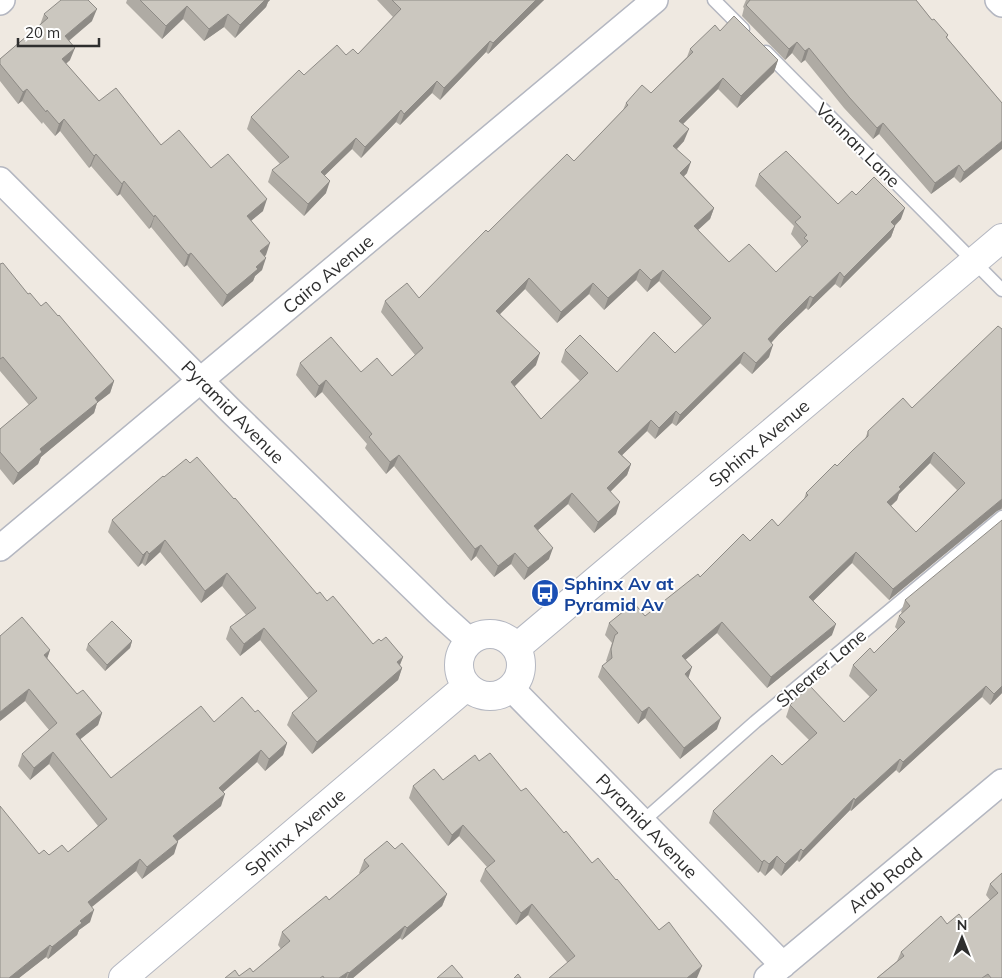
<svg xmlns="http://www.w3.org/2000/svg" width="1002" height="978" font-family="Mulish,sans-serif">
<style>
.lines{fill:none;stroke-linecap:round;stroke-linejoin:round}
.service-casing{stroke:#b4b7c1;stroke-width:15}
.minor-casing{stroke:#b4b7c1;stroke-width:28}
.tertiary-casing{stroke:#b4b7c1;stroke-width:30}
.service{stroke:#fff;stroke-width:12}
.minor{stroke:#fff;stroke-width:25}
.tertiary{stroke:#fff;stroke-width:28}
.wall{fill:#afaba4;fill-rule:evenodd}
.shaded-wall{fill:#8e8b86}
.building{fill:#cbc7bf;stroke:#8e8b86;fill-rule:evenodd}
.labels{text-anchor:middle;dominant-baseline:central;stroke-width:4;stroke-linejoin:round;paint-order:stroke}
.street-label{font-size:18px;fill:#2e2e2e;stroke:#fff}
.transit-label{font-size:18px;font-weight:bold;fill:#164399;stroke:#fff;text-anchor:start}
</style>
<rect width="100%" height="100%" fill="#efe9e1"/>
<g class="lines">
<g class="service-casing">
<path id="service" d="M 714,0 L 743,29
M 766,52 L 1002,290
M 642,822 L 755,722 L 1002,517"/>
</g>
<g class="minor-casing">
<path id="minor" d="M 998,0 L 1002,4
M 0,2 L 2,0
M 0,180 L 231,411 L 438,612 L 470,641
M 0,548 L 655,0
M 511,688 L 783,965
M 767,978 L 1002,782"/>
</g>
<g class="tertiary-casing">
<path id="tertiary" d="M459 665a31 31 0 1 1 62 0a31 31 0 1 1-62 0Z
M 516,648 L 1002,238
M 123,978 L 467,686"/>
</g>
<use href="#service" class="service"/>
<use href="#minor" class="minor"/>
<use href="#tertiary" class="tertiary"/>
</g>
<path class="wall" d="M 127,0 L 270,0 L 268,2 L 266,7 L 235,38 L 224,27 L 204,41 L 183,19 L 162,39 L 126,3 Z
M 377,0 L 544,0 L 488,54 L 486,52 L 440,100 L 432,93 L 400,125 L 396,122 L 361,158 L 352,149 L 324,176 L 326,193 L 304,216 L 268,182 L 272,170 L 280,164 L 247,129 L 251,117 L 346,55 L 358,54 L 393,17 Z
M 746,0 L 916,0 L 932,20 L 948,35 L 947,38 L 1002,103 L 960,183 L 954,177 L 931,194 L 879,134 L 873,139 L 844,108 L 805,60 L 801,63 L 792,53 L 785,60 L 742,16 L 744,8 L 743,7 Z
M 44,14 L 92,21 L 69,41 L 70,60 L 66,64 L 99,101 L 161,145 L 211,168 L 263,211 L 251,221 L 266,255 L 264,256 L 262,270 L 255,276 L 253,281 L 222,307 L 187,265 L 184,267 L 151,227 L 149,229 L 120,194 L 117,196 L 91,166 L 89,168 L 60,131 L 55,136 L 43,122 L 42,124 L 22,101 L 18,104 L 0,81 L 0,59 L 40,25 Z
M 720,31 L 778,60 L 774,72 L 737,108 L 718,89 L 683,124 L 684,141 L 677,149 L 687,173 L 684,176 L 714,208 L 710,219 L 698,230 L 729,262 L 776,272 L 801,248 L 801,246 L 791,234 L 794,226 L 755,186 L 759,174 L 838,204 L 856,195 L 901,219 L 895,226 L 891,237 L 840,288 L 835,284 L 808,310 L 806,308 L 779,334 L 771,343 L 769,357 L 752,374 L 740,363 L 676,426 L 672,423 L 655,439 L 647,431 L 622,455 L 631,464 L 627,475 L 611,491 L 616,514 L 594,533 L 568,504 L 538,530 L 549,559 L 524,580 L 511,564 L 494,577 L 476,556 L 471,561 L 394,466 L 386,474 L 365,448 L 367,444 L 322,392 L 315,398 L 296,375 L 300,363 L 392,376 L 415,355 L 381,312 L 385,301 L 419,298 L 488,232 L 574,161 L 623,110 L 626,103 L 651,93 L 687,57 L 690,49 ZM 636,280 L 647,292 L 659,281 L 703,326 L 675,353 L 617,372 L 565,350 L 561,362 L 580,381 L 541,419 L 514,386 L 536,365 L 500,314 L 525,289 L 557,323 L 589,294 L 604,310 Z
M 0,264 L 28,294 L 114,381 L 110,393 L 97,403 L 94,413 L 41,457 L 38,464 L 13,485 L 0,469 L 0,429 L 29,405 L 0,371 Z
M 1002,329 L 1002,509 L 997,511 L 889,600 L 852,563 L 813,601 L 832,635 L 767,688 L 717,633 L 685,660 L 688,678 L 717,729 L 680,759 L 645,718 L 638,724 L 598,677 L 602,666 L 607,662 L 606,661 L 612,643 L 605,635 L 609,623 L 645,616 L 700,577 L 750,541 L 778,526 L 804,499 L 806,493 L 837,466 L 865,439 L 868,431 L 912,408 ZM 930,463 L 957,490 L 916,532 L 891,506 L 897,500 L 899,494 Z
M 164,477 L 317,594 L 327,601 L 373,644 L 403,657 L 400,665 L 402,668 L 398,680 L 312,754 L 287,725 L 292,713 L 309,699 L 260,640 L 240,656 L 226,639 L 230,627 L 246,615 L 222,586 L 201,603 L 160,552 L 145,566 L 142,563 L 138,567 L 108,532 L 112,520 Z
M 905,600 L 1002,693 L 990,705 L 982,697 L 899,773 L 896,770 L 851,811 L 850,810 L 799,862 L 797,860 L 781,876 L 773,868 L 765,876 L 760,871 L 758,873 L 709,823 L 713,811 L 782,765 L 809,740 L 786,717 L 790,705 L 844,722 L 870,697 L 849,676 L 853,665 L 874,653 L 898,630 L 895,627 L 899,616 L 902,613 L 901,612 Z
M 132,641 L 130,648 L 105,671 L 86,650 L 88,644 Z
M 50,650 L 47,658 L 77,694 L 102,713 L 98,725 L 80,739 L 111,778 L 214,722 L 255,712 L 287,743 L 283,755 L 265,771 L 257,762 L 223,792 L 221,806 L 177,841 L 174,854 L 142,879 L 136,871 L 92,907 L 90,922 L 79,930 L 77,935 L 48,959 L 46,957 L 19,978 L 0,978 L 39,854 L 49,855 L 68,852 L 98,826 L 49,764 L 30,780 L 18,766 L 22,754 L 49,730 L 25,701 L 0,721 Z
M 479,761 L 521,791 L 564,833 L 592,863 L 697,978 L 567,962 L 528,915 L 516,925 L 480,881 L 485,869 L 487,867 L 459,836 L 448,846 L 409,798 L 413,786 L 443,780 Z
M 395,849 L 447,894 L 442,906 L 402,940 L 400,938 L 353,978 L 225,978 L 239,976 L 253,972 L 281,949 L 278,945 L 282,932 L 329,900 L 360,874 L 359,873 L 364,860 Z
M 1002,873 L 1002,978 L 877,978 L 897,961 L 901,952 L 947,924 L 965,922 L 990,900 L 986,895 L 990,884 Z"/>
<path class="shaded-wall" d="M 265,0 L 270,0 L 268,2 L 266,7 L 235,38 L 240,25 Z
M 536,0 L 544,0 L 488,54 L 493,43 Z
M 187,6 L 183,19 L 162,39 L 166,26 Z
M 97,9 L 92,21 L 60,48 L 65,36 Z
M 228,14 L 224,27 L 204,41 L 209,29 Z
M 490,41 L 486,52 L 440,100 L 444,88 Z
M 797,42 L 792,53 L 785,60 L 789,49 Z
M 75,48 L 70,60 L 57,71 L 62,59 Z
M 809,48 L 805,60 L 801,63 L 805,51 Z
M 778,60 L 774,72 L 737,108 L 741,96 Z
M 723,78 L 718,89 L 675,132 L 679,121 Z
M 437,81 L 432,93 L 400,125 L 404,114 Z
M 27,89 L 22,101 L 18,104 L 23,92 Z
M 401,110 L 396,122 L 361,158 L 365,147 Z
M 64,119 L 60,131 L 55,136 L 59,124 Z
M 883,123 L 879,134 L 873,139 L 877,128 Z
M 689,129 L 684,141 L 669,157 L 673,146 Z
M 356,138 L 352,149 L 317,183 L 321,172 Z
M 1002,141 L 1002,149 L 960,183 L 964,172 Z
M 96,154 L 91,166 L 89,168 L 94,156 Z
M 691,162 L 687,173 L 676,184 L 680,173 Z
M 959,165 L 954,177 L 931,194 L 935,183 Z
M 124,181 L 120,194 L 117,196 L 122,184 Z
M 330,181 L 326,193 L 304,216 L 308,204 Z
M 267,199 L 263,211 L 242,228 L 247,216 Z
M 714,208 L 710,219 L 690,237 L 694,226 Z
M 905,208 L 901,219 L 887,233 L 891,222 Z
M 155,215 L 151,227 L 149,229 L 154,217 Z
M 895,226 L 891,237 L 840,288 L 844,277 Z
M 270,243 L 266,255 L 256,264 L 260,251 Z
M 191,253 L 187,265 L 184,267 L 188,255 Z
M 266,258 L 262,270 L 255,276 L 253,281 L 222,307 L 227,295 L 256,267 Z
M 640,269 L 636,280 L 604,310 L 608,298 Z
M 663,270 L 659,281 L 647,292 L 651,280 Z
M 840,272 L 835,284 L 808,310 L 813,298 Z
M 529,278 L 525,289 L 492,322 L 496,311 Z
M 593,283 L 589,294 L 557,323 L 561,312 Z
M 810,296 L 806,308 L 779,334 L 764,351 L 768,339 L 783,323 Z
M 773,345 L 769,357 L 752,374 L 756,363 Z
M 744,352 L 740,363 L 676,426 L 680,415 Z
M 540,353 L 536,365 L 507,394 L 511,382 Z
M 326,380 L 322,392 L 315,398 L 319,386 Z
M 114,381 L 110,393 L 97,403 L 94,413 L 41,457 L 38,464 L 13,485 L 18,473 L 40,449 L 95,398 Z
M 676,411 L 672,423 L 655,439 L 659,428 Z
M 651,420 L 647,431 L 614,463 L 618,452 Z
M 934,452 L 930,463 L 899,494 L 897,500 L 883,513 L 887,502 L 899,487 Z
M 399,455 L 394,466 L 386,474 L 390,462 Z
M 631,464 L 627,475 L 603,499 L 607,488 Z
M 572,493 L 568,504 L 530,537 L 534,526 Z
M 1002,499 L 1002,507 L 1001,509 L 997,511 L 889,600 L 893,589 Z
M 620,502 L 616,514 L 594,533 L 598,522 Z
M 165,540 L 160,552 L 145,566 L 149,554 Z
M 481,545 L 476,556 L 471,561 L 475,549 Z
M 553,548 L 549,559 L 524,580 L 528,568 Z
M 147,551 L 142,563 L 138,567 L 143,555 Z
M 856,552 L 852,563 L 805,609 L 809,597 Z
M 515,553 L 511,564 L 494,577 L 498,566 Z
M 227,573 L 222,586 L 201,603 L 205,591 Z
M 722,622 L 717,633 L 677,667 L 682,656 Z
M 836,624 L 832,635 L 767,688 L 771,677 Z
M 264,628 L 260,640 L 240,656 L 244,644 Z
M 132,641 L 130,648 L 105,671 L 107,665 Z
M 50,650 L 46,662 L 44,655 Z
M 403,657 L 398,669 L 397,662 Z
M 692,667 L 688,679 L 685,674 Z
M 402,668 L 398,680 L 312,754 L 317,742 Z
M 986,686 L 982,697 L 899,773 L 903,762 Z
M 1002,686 L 1002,693 L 990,705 L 994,694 Z
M 29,689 L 25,701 L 0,721 L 0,712 Z
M 649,707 L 645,718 L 638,724 L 642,712 Z
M 102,713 L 98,725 L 72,746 L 76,734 Z
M 721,718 L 717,729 L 680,759 L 684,748 Z
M 287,743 L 283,755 L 265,771 L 269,759 Z
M 261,750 L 257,762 L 215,799 L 219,788 Z
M 53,752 L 49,764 L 30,780 L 34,768 Z
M 900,759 L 896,770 L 851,811 L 855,800 Z
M 225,794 L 221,806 L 169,848 L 173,836 Z
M 854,798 L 850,810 L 799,862 L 803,851 Z
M 463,825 L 459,836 L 448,846 L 452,835 Z
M 178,842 L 174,854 L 142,879 L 147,867 Z
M 801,849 L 797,860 L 781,876 L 785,864 Z
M 777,856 L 773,868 L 765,876 L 769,864 Z
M 140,859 L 136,871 L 83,914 L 88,902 Z
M 764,860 L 760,871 L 758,873 L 762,862 Z
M 447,894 L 442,906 L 402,940 L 407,928 Z
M 532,904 L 528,915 L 516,925 L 521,913 Z
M 94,910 L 90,922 L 79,930 L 77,935 L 48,959 L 52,947 L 80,921 Z
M 405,926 L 400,938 L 353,978 L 347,978 L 349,973 Z
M 50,945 L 46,957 L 19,978 L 9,978 Z
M 702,966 L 697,978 L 687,978 Z
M 348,972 L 346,978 L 339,978 Z"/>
<path class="building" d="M 61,0 L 88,0 L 97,9 L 65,36 L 75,48 L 62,59 L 99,101 L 116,88 L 161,145 L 179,130 L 211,168 L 228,154 L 267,199 L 247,216 L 270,243 L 260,251 L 266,258 L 256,267 L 258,269 L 227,295 L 191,253 L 188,255 L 155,215 L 154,217 L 124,181 L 122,184 L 96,154 L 94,156 L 64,119 L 59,124 L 47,110 L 46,112 L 27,89 L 23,92 L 0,64 L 0,59 L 48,18 L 44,14 Z
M 140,0 L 265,0 L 240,25 L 228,14 L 209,29 L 187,6 L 166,26 Z
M 392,0 L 536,0 L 493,43 L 490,41 L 444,88 L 437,81 L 404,114 L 401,110 L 365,147 L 356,138 L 321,172 L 330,181 L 308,204 L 272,170 L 289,157 L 251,117 L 299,70 L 304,75 L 337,45 L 346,55 L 353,49 L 358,54 L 401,9 Z
M 750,0 L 916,0 L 932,20 L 934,19 L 948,35 L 946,37 L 1002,103 L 1002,141 L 964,172 L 959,165 L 935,183 L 883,123 L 877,128 L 849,97 L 809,48 L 805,51 L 797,42 L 789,49 L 746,5 Z
M 734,16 L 778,60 L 741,96 L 723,78 L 679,121 L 689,129 L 673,146 L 691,162 L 680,173 L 714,208 L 694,226 L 729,262 L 749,244 L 776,272 L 808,241 L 804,238 L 807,235 L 795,222 L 801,217 L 759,174 L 786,151 L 838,204 L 852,191 L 856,195 L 874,177 L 905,208 L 891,222 L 895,226 L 844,277 L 840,272 L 813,298 L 810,296 L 783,323 L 768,339 L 773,345 L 756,363 L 744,352 L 680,415 L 676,411 L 659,428 L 651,420 L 618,452 L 631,464 L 607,488 L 620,502 L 598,522 L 572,493 L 534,526 L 553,548 L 528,568 L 515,553 L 498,566 L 481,545 L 475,549 L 399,455 L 390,462 L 369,437 L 372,434 L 326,380 L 319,386 L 300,363 L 331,337 L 361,372 L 377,358 L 392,376 L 423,348 L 385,301 L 407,283 L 419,298 L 486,230 L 488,232 L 567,154 L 574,161 L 628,105 L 626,103 L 642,85 L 651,93 L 693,52 L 690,49 L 715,25 L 720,31 ZM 640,269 L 651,280 L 663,270 L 711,318 L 675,353 L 654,332 L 617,372 L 580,335 L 565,350 L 588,373 L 541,419 L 511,382 L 540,353 L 496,311 L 529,278 L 561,312 L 593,283 L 608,298 Z
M 3,263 L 28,294 L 30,293 L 41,306 L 46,302 L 58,316 L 59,315 L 114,381 L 95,398 L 98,402 L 40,449 L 42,452 L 18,473 L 0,452 L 0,429 L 37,398 L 3,357 L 0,359 L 0,264 Z
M 998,326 L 1002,329 L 1002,499 L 893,589 L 856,552 L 809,597 L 836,624 L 771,677 L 722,622 L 682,656 L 692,667 L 685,674 L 721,718 L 684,748 L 649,707 L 642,712 L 602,666 L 612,658 L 611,649 L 615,635 L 618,633 L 609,623 L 634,603 L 645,616 L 698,574 L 700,577 L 743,534 L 750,541 L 772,519 L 778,526 L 808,495 L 806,493 L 835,464 L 837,466 L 853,450 L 868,436 L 868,431 L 903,398 L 912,408 ZM 934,452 L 965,483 L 916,532 L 887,502 L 901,489 L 899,487 Z
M 197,457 L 234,499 L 235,498 L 317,594 L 320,592 L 327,601 L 333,596 L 373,644 L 379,639 L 381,641 L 386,637 L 403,657 L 397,662 L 402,668 L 317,742 L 292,713 L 317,691 L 264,628 L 244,644 L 230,627 L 256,608 L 227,573 L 205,591 L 165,540 L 149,554 L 147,551 L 143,555 L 112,520 L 163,476 L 164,477 L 186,459 L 190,463 Z
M 1002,520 L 1002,686 L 994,694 L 986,686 L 903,762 L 900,759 L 855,800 L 854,798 L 803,851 L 801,849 L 785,864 L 777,856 L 769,864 L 764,860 L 762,862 L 713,811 L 772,755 L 782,765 L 817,733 L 790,705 L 810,686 L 844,722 L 877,690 L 853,665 L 870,648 L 874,653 L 905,622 L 899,616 L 910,606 L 905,600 Z
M 22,617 L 50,650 L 44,655 L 77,694 L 83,690 L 102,713 L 76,734 L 111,778 L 201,706 L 214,722 L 242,697 L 255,712 L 258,710 L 287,743 L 269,759 L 261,750 L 219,788 L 225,794 L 173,836 L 178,842 L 147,867 L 140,859 L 88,902 L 94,910 L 80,921 L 82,923 L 52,947 L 50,945 L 9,978 L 0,978 L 0,806 L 39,854 L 44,850 L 49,855 L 62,845 L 68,852 L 107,819 L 53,752 L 34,768 L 22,754 L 57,723 L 29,689 L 0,712 L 0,636 Z
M 112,621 L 132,641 L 107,665 L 88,644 Z
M 490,753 L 521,791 L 526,788 L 564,833 L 566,831 L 592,863 L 598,858 L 616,880 L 617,879 L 659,930 L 669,922 L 702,966 L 687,978 L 549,978 L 575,956 L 532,904 L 521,913 L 485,869 L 495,861 L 463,825 L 452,835 L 413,786 L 434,769 L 443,780 L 475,755 L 479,761 Z
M 387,841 L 395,849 L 402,843 L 447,894 L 407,928 L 405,926 L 349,973 L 348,972 L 339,978 L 324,978 L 323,976 L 320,978 L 225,978 L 235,970 L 239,976 L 250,968 L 253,972 L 290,941 L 282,932 L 326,896 L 329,900 L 369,866 L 364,860 Z
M 1002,873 L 1002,978 L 991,978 L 988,974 L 982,978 L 877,978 L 904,956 L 901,952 L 941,916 L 947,924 L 959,914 L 965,922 L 998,893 L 990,884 Z
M 452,965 L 463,978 L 437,978 Z
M 518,974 L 521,978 L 514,978 Z"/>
<defs>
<g id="bus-disc" transform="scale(1.4375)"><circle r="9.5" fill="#1a4fb4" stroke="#fff"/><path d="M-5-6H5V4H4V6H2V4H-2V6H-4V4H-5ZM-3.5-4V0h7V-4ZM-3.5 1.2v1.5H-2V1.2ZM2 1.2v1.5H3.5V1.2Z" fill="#fff"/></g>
</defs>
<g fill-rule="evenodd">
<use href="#bus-disc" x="545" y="593"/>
</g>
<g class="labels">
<g class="street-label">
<text transform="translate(858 145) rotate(45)">Vannan Lane</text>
<text transform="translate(328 274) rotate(-40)">Cairo Avenue</text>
<text transform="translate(233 412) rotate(45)">Pyramid Avenue</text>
<text transform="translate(759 443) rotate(-40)">Sphinx Avenue</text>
<text transform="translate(821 668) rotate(-40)">Shearer Lane</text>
<text transform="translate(647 826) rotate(46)">Pyramid Avenue</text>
<text transform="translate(295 832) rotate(-40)">Sphinx Avenue</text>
<text transform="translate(885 880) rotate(-40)">Arab Road</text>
</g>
<g class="transit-label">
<text x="564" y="583">Sphinx Av at<tspan x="564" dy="21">Pyramid Av</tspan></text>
</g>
</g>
<g transform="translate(962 938)" stroke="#ffffff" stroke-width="4" paint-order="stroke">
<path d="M0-4L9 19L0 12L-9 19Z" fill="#2e2e2e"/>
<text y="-8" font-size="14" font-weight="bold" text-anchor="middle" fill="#2e2e2e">N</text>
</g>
<path d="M18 38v8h81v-8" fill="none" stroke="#2e2e2e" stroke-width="2.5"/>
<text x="25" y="38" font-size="15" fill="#2e2e2e" stroke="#ffffff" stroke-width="4" paint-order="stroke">20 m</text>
</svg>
